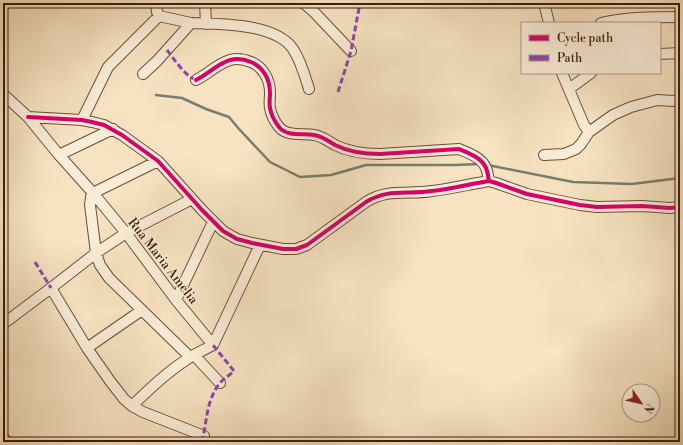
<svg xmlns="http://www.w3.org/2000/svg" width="683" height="445" font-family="'Libre Bodoni',serif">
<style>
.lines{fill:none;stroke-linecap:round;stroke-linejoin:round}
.stream{stroke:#777d6f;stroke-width:2.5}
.minor-casing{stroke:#6c4d3a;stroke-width:12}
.minor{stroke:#faedd7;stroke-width:10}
.quiet{stroke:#8e44ad;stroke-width:3;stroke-dasharray:6 3;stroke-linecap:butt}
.cycleway-casing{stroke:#faedd7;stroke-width:6}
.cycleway{stroke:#d6006c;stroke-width:4}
.labels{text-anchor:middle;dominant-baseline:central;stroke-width:3;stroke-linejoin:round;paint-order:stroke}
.street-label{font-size:13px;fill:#3d1b0c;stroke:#faedd7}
</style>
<rect width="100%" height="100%" fill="#f7e3c2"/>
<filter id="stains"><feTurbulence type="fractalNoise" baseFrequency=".005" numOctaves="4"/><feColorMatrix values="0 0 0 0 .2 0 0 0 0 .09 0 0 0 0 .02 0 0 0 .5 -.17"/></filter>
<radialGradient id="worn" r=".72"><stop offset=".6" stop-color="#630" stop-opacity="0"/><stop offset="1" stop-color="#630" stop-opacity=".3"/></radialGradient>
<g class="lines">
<path class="stream" d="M 156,95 L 182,98 L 206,109 L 229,117 L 239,129 L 270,162 L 300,177 L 331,175 L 366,165 L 455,165 L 479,164
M 488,165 L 573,182 L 632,184 L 680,178"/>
<g class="minor-casing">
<path id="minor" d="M 156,3 L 157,12 L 159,16
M 205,3 L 206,24
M 302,3 L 306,5 L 314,12 L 351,51
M 544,3 L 549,23
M 601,23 C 627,17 653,17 680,17
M 660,54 L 680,53
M 562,73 L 584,125 L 589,132
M 143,74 L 157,61 L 191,23 C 219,24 276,23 293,49 C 301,61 305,76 309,89
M 196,80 C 208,74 217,64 230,60 C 237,58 244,59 251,62 C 263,67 270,79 270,93 C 270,98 269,103 270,108 C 271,114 275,122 279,127 C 287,137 303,133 314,135 C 322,136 328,141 335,145 C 349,152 365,154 380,154 L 459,149 C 469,153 482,158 486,168 C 488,172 488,177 489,181
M 569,89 L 591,73
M 3,94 L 28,117 L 59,155 L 93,193 L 126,233 L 176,300 L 213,345
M 28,117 L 82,120 L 92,122 L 104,125 L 122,135 L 158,161 L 202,210 L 223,231 L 237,239 L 252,243 L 283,249 L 296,249 L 307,245 L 366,202 C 388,188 408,195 432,191 C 451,189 470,184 489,181 L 496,183 L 527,194 L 580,205 L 597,207 L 642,206 L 670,208 L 680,207
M 82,120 L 108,67 L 159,16 L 191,23
M 59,155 L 113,129
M 544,155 L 564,154 L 576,149 L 581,144 L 589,132 L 613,115 L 631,107 L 657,100 L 673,101 L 680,100
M 158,161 L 93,193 L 91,197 L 90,205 L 96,253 L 100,265 L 109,278 L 190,357
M 51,288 L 87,348 L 110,381 L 124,399 L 132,406 L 143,412 L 204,436
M 176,300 L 213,222
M 3,324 L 51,288 L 96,253 L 126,233 L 192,199
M 213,345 L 260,245
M 87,348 L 142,310
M 194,355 L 220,383
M 132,406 C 148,390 166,373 186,360 C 194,354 204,350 213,345
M 3,437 L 7,442"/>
</g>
<use href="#minor" class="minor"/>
<path class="quiet" d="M 167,50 C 174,59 185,76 196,80
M 338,92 L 351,51 L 360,3
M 35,262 L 51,288
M 202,442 C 207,422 206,400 220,383 C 224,378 230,375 234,371 L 213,345"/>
<g class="cycleway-casing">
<path id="cycleway" d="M 196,80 C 208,74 217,64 230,60 C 237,58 244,59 251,62 C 263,67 270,79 270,93 C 270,98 269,103 270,108 C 271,114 275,122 279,127 C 287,137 303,133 314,135 C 322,136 328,141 335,145 C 349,152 365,154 380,154 L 459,149 C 469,153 482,158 486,168 C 488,172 488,177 489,181
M 28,117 L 82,120 L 92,122 L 104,125 L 122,135 L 158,161 L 202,210 L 223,231 L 237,239 L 252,243 L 283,249 L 296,249 L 307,245 L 366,202 C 388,188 408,195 432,191 C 451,189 470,184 489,181 L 496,183 L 527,194 L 580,205 L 597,207 L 642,206 L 670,208 L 680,207"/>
</g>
<use href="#cycleway" class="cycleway"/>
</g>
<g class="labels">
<g class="street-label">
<text transform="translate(163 261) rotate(52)">Rua Maria Amelia</text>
</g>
</g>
<rect width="683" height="445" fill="none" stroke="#f7e3c2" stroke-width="16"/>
<rect x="4" y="4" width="675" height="437" fill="none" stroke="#3d1b0c" stroke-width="2"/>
<rect x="8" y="8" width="667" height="429" fill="none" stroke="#3d1b0c"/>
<rect x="521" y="22" width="140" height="52" fill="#faedd7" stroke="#ae9986"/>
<rect x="529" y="35" width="20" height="6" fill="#d6006c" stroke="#ae9986"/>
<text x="557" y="42" font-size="12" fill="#3d1b0c">Cycle path</text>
<rect x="529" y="55" width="20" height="6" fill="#8e44ad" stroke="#ae9986"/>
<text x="557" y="62" font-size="12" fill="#3d1b0c">Path</text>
<g transform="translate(641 403) rotate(124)"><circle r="19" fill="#faedd7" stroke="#ae9986"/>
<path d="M0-3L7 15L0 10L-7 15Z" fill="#8f2418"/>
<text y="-6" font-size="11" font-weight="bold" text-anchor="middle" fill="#3d1b0c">N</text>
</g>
<rect width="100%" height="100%" filter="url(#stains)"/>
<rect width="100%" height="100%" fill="url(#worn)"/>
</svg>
